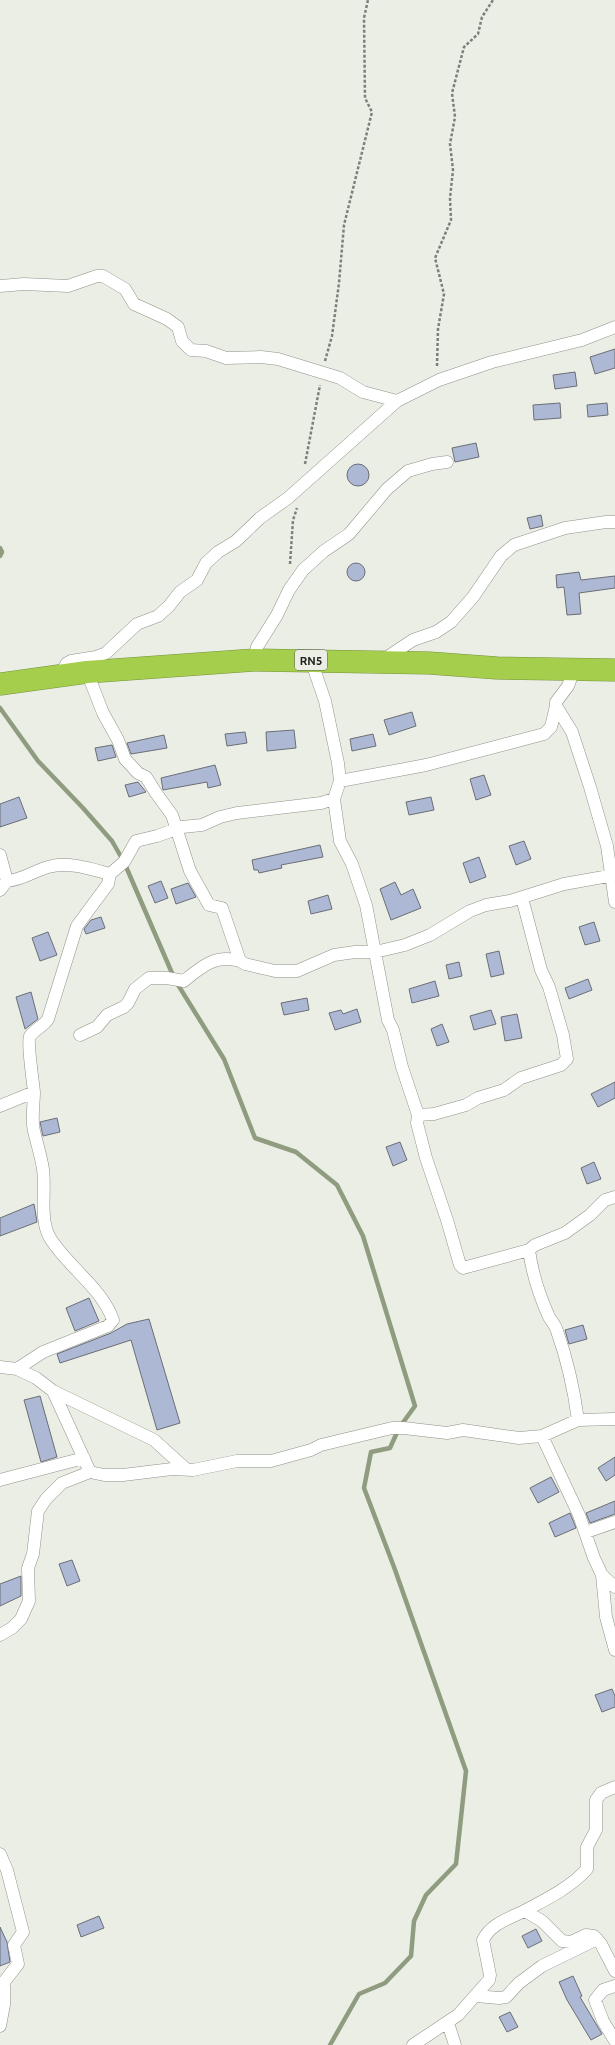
<svg xmlns="http://www.w3.org/2000/svg" width="615" height="2045" font-family="Cabin,sans-serif">
<style>
.lines{fill:none;stroke-linecap:round;stroke-linejoin:round}
.stream{stroke:#909c7f;stroke-width:4.5}
.building{fill:#adb8d5;stroke:#6b6e75}
.street-casing{stroke:#8f928a;stroke-width:13}
.highway-casing{stroke:#76923d;stroke-width:23}
.path{stroke:#7d7f7a;stroke-width:2.5;stroke-dasharray:3 2;stroke-linecap:butt}
.street{stroke:#fff;stroke-width:12}
.highway{stroke:#a4ce4c;stroke-width:22}
.labels{text-anchor:middle;dominant-baseline:central;stroke-width:4;stroke-linejoin:round;paint-order:stroke}
.shield{fill:#eaeee5;stroke:#5e605b;stroke-width:1}
.shield-label{font-size:12px;font-weight:bold;fill:#222320}
</style>
<rect width="100%" height="100%" fill="#eaeee5"/>
<g class="lines">
<path class="stream" d="M 0,548 L 2,552 L 0,556
M 0,708 L 38,761 L 83,808 L 112,841 L 124,862 L 175,980 L 224,1059 L 255,1138 L 296,1152 L 337,1185 L 363,1236 L 415,1406 L 399,1428 L 390,1448 L 371,1452 L 364,1488 L 394,1567 L 466,1771 L 456,1864 L 426,1895 L 414,1921 L 411,1956 L 385,1983 L 359,1994 L 330,2045"/>
</g>
<path class="building" d="M 615,349 L 615,368 L 595,374 L 590,357 Z
M 575,372 L 577,386 L 555,389 L 553,375 Z
M 560,403 L 561,418 L 534,420 L 533,405 Z
M 607,403 L 608,415 L 588,417 L 587,405 Z
M 476,443 L 479,457 L 455,462 L 452,448 Z
M347 475a11 11 0 1 1 22 0a11 11 0 1 1-22 0Z
M 541,515 L 543,526 L 530,529 L 527,518 Z
M347 572a9 9 0 1 1 18 0a9 9 0 1 1-18 0Z
M 579,572 L 581,580 L 615,576 L 615,588 L 579,593 L 581,614 L 567,615 L 564,587 L 557,588 L 556,575 Z
M 412,712 L 416,726 L 389,735 L 384,720 Z
M 294,730 L 296,748 L 267,751 L 266,732 Z
M 245,732 L 247,743 L 227,746 L 225,734 Z
M 373,734 L 376,746 L 352,751 L 350,739 Z
M 164,735 L 167,748 L 131,754 L 127,743 Z
M 112,745 L 116,757 L 98,761 L 95,748 Z
M 215,765 L 221,785 L 208,788 L 207,782 L 163,790 L 161,778 Z
M 484,775 L 491,795 L 476,800 L 470,779 Z
M 138,782 L 146,792 L 129,797 L 125,785 Z
M 19,797 L 27,818 L 0,827 L 0,804 Z
M 431,797 L 434,810 L 409,815 L 406,802 Z
M 524,841 L 531,859 L 516,865 L 509,846 Z
M 320,845 L 323,857 L 281,865 L 282,868 L 259,873 L 258,870 L 254,870 L 252,860 Z
M 479,857 L 486,877 L 470,883 L 463,863 Z
M 161,881 L 168,898 L 155,903 L 148,886 Z
M 395,882 L 401,895 L 413,889 L 421,908 L 391,920 L 380,889 Z
M 188,883 L 196,897 L 176,904 L 171,889 Z
M 328,895 L 332,909 L 311,914 L 308,901 Z
M 101,917 L 105,928 L 86,934 L 84,929 L 91,920 Z
M 594,922 L 600,941 L 585,945 L 579,927 Z
M 48,932 L 57,955 L 40,961 L 32,938 Z
M 499,951 L 504,974 L 491,977 L 486,954 Z
M 459,962 L 462,976 L 449,979 L 446,965 Z
M 588,979 L 592,990 L 569,999 L 565,988 Z
M 435,981 L 439,996 L 412,1003 L 409,989 Z
M 31,992 L 38,1019 L 25,1029 L 16,997 Z
M 307,998 L 309,1010 L 284,1015 L 281,1003 Z
M 357,1009 L 361,1022 L 335,1030 L 329,1013 L 341,1010 L 343,1014 Z
M 491,1010 L 496,1024 L 474,1030 L 470,1016 Z
M 517,1014 L 522,1038 L 505,1041 L 501,1017 Z
M 442,1024 L 449,1042 L 437,1046 L 431,1029 Z
M 615,1082 L 615,1098 L 598,1107 L 591,1094 Z
M 57,1118 L 60,1132 L 43,1136 L 40,1122 Z
M 400,1142 L 407,1160 L 393,1166 L 386,1147 Z
M 594,1162 L 601,1179 L 587,1184 L 581,1168 Z
M 34,1204 L 37,1222 L 0,1236 L 0,1218 Z
M 89,1298 L 99,1321 L 75,1331 L 66,1308 Z
M 149,1319 L 180,1423 L 157,1430 L 131,1340 L 60,1363 L 57,1354 L 111,1333 L 127,1324 Z
M 583,1325 L 587,1339 L 569,1344 L 565,1330 Z
M 40,1396 L 57,1457 L 41,1462 L 24,1400 Z
M 615,1457 L 615,1475 L 606,1481 L 598,1468 Z
M 551,1477 L 559,1492 L 538,1503 L 530,1488 Z
M 615,1501 L 615,1514 L 590,1523 L 586,1513 Z
M 570,1513 L 576,1528 L 555,1537 L 549,1523 Z
M 72,1560 L 80,1581 L 67,1586 L 59,1564 Z
M 21,1576 L 21,1596 L 0,1606 L 0,1584 Z
M 612,1689 L 615,1696 L 615,1707 L 602,1712 L 595,1695 Z
M 99,1916 L 104,1928 L 81,1937 L 77,1925 Z
M 0,1927 L 7,1942 L 10,1962 L 0,1966 Z
M 536,1929 L 542,1941 L 528,1948 L 522,1936 Z
M 573,1976 L 582,1996 L 580,1997 L 602,2034 L 591,2040 L 567,2000 L 559,1982 Z
M 510,2012 L 518,2027 L 507,2032 L 499,2017 Z"/>
<g class="lines">
<g class="street-casing">
<path id="street" d="M 0,286 L 24,284 L 68,286 L 97,276 L 103,276 L 125,289 L 134,304 L 167,319 L 178,327 L 182,341 L 191,350 L 206,351 L 226,358 L 261,357 L 278,359 L 340,378 L 363,392 L 397,401
M 254,660 L 257,647 L 277,615 L 289,590 L 303,570 L 324,551 L 349,534 L 387,489 L 408,471 L 432,464 L 447,462
M 311,660 L 325,701 L 338,763 L 340,781 L 334,799 L 340,841 L 352,864 L 366,905 L 388,1020 L 393,1030 L 402,1067 L 418,1115 L 417,1123 L 426,1158 L 447,1220 L 460,1265 L 463,1268 L 529,1250 L 535,1245 L 565,1233 L 590,1215 L 605,1200 L 615,1197
M 383,660 L 413,640 L 436,632 L 451,622 L 473,597 L 501,556 L 514,545 L 565,528 L 606,522 L 615,522
M 574,670 L 568,686 L 556,702 L 556,706 L 572,732 L 590,787 L 607,846 L 615,902
M 87,672 L 103,713 L 118,740 L 125,759 L 138,773 L 146,777 L 156,793 L 172,815 L 190,871 L 209,905 L 222,908 L 240,961 L 245,964 L 275,971 L 297,971 L 334,955 L 355,952 L 375,952 L 405,945 L 430,935 L 470,911 L 486,905 L 510,901 L 564,884 L 615,875
M 59,677 L 67,663 L 71,661 L 96,657 L 106,653 L 137,624 L 158,616 L 169,606 L 180,592 L 197,580 L 206,563 L 218,552 L 236,541 L 260,518 L 288,498 L 397,401 L 439,380 L 492,362 L 582,340 L 615,327
M 340,781 L 426,765 L 544,734 L 551,727 L 556,706
M 0,855 L 7,881 L 0,890
M 7,881 C 22,880 34,871 48,867 C 68,861 91,869 110,874 L 124,862 L 136,841 L 157,836 L 182,827 L 202,825 L 220,817 L 237,813 L 321,803 L 334,799
M 80,1035 L 97,1027 L 107,1015 L 124,1007 L 128,1003 L 135,989 L 149,978 L 167,978 L 184,981 C 202,966 216,954 240,961
M 0,1106 L 34,1092 C 33,1082 27,1041 30,1036 C 35,1029 44,1026 48,1019 L 77,926 L 108,884 L 110,874
M 418,1115 L 434,1114 L 466,1105 L 478,1098 L 504,1090 L 521,1078 L 561,1065 L 567,1059 L 563,1035 L 549,987 L 541,970 L 522,898
M 529,1250 C 532,1272 540,1297 549,1317 C 552,1322 556,1326 557,1331 C 567,1359 574,1390 578,1420
M 0,1367 L 17,1369 L 36,1378 L 53,1391 L 90,1472 L 62,1483 L 46,1499 L 38,1511 L 33,1554 L 28,1568 L 29,1601 L 21,1619 L 12,1628 L 0,1635
M 17,1369 L 43,1352 L 108,1326 L 113,1320 C 102,1288 68,1267 50,1238 C 39,1219 46,1191 43,1169 C 41,1156 37,1144 34,1131 C 31,1119 34,1104 34,1092
M 53,1391 L 154,1440 L 186,1469
M 542,1436 L 579,1515 L 594,1558 L 602,1575 L 615,1587
M 90,1472 L 104,1475 L 123,1475 L 172,1469 L 193,1470 L 237,1461 L 271,1461 L 311,1450 L 321,1445 L 392,1428 L 404,1428 L 447,1433 L 463,1430 L 519,1438 L 542,1436 L 578,1420 L 615,1419
M 0,1480 L 84,1458
M 586,1532 L 615,1522
M 602,1575 L 606,1617 L 615,1650
M 0,1854 L 7,1870 L 23,1932 L 14,1945 L 18,1964 L 4,1982 L 4,2005 L 0,2026
M 525,1911 L 542,1921 L 562,1941 L 571,1942 L 586,1935 L 594,1936 L 601,1944 L 615,1971
M 615,1986 L 603,1990 L 595,2000 L 603,2021 L 615,2041
M 476,1996 L 499,1998 L 506,1997 L 519,1983 L 542,1966 L 597,1939
M 448,2023 L 455,2045
M 413,2045 L 458,2015 L 489,1980 L 490,1975 L 483,1940 C 491,1923 511,1918 526,1910 C 547,1899 571,1887 587,1869 L 587,1847 L 596,1830 L 596,1800 L 601,1793 L 615,1787"/>
</g>
<g class="highway-casing">
<path id="highway" d="M 0,684 L 87,672 L 254,660 L 429,663 L 497,668 L 615,670"/>
</g>
<path class="path" d="M 325,361 L 332,336 L 339,283 L 344,225 L 372,112 L 365,98 L 364,18 L 368,0
M 437,366 L 438,329 L 444,294 L 435,258 L 451,220 L 450,198 L 453,170 L 450,144 L 455,117 L 452,93 L 464,47 L 478,34 L 482,17 L 493,0
M 305,464 L 320,385
M 290,564 L 293,520 L 297,508"/>
<use href="#street" class="street"/>
<use href="#highway" class="highway"/>
</g>
<g class="labels">
<rect class="shield" x="295" y="650" width="32" height="20" rx="3"/>
<g class="shield-label">
<text x="311" y="660">RN5</text>
</g>
</g>
</svg>
